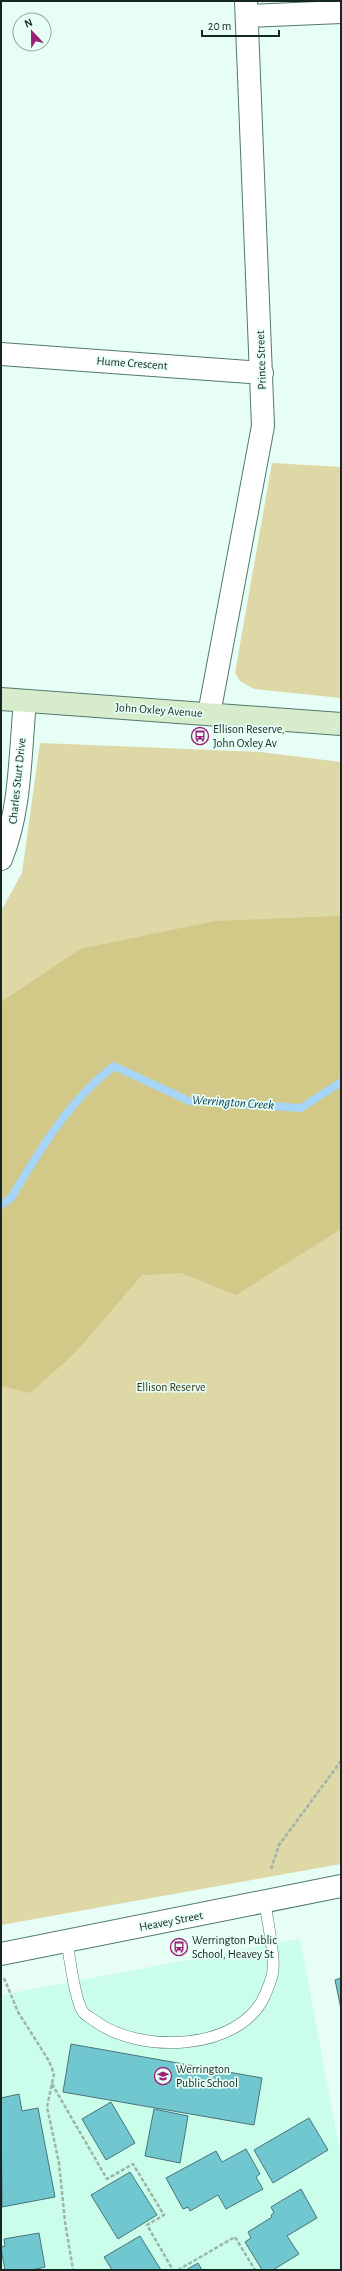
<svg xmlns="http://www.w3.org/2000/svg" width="342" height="2271" font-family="'Alegreya Sans',sans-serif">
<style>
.built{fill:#cafdea}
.green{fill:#ded7a6}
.forest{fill:#d2c988}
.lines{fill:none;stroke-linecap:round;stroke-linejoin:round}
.stream{stroke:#a6d5f7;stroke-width:8}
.building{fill:#70c7d0;stroke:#4a7479}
.lane-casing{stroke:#53796b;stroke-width:12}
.street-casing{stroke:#53796b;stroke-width:24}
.secondary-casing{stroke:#53796b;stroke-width:24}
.path{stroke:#9eb3ab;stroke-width:2.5;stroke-dasharray:4 2;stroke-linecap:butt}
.lane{stroke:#fff;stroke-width:11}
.street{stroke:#fff;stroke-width:22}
.secondary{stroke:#d7ebcd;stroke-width:22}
.labels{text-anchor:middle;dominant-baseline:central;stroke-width:3.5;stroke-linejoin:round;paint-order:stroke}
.street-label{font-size:12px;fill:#162620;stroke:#e6fef5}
.poi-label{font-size:12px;fill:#162620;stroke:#e6fef5;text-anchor:start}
.park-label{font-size:12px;fill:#363215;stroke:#e6fef5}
.water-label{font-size:13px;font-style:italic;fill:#053752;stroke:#e6fef5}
</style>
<rect width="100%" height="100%" fill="#e6fef5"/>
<path class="built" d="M 300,1939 L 341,2157 L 341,2270 L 1,2270 L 1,1995 Z"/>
<path class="green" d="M 272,463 L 341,467 L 341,698 L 254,689 L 240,681 L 235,673 Z
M 40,743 L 260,752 L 341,762 L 341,1864 L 1,1925 L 1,911 L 22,873 Z"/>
<path class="forest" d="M 341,916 L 341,1229 L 236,1295 L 181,1273 L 142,1275 L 74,1354 L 30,1393 L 1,1386 L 1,1002 L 80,949 L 215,921 Z"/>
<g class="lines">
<path class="stream" d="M 1,1205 L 11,1198 C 40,1150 69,1100 114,1066 L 189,1101 L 301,1108 L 341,1082"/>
</g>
<path class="building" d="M 341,1978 L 341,2009 L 335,1980 Z
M 71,2044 L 262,2078 L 254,2125 L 63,2092 Z
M 19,2094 L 22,2111 L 38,2108 L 55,2197 L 2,2207 L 1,2098 Z
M 111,2102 L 135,2143 L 106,2160 L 82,2119 Z
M 154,2109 L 188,2116 L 180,2163 L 145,2156 Z
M 309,2118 L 328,2150 L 273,2183 L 254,2150 Z
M 246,2149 L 260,2174 L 256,2177 L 263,2189 L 226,2209 L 218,2195 L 190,2211 L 188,2207 L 183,2209 L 166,2178 L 216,2151 L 222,2162 Z
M 130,2172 L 157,2215 L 118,2239 L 91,2195 Z
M 301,2189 L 317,2218 L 287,2236 L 299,2254 L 273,2270 L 262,2270 L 245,2242 L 251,2238 L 248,2232 L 272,2217 L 271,2215 L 274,2213 L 271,2207 Z
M 39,2233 L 45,2267 L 32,2270 L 5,2270 L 1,2249 L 1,2247 L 5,2246 L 4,2239 Z
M 140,2236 L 161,2270 L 112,2270 L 104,2257 Z
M 198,2263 L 202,2270 L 186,2270 Z"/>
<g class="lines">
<g class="lane-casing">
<path id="lane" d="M 67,1941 C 69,1955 75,2001 83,2012 C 85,2015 91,2018 95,2021 C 139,2054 240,2052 265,1995 C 268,1988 273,1977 273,1969 C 275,1954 267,1919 265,1903"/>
</g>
<g class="street-casing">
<path id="street" d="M 247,16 L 341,12
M 1,354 L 262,373
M 209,714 L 263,426 L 246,1
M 1,859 C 21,810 20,754 25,701
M 1,1954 L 341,1886"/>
</g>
<g class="secondary-casing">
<path id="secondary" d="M 1,699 L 341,724"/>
</g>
<path class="path" d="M 271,1869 L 279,1845 L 341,1761
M 4,1978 L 18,2012 L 49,2061 L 54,2074 L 47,2107 L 59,2163 L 65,2222 L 73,2270
M 52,2084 L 107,2179 L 133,2164 L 164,2215 L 147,2225 L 173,2270
M 178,2270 L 235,2237 L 255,2270"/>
<use href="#lane" class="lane"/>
<use href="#street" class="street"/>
<use href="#secondary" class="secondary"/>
</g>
<defs>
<g id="bus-ring" transform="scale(0.9)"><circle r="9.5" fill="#e6fef5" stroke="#9c2077" stroke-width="1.5"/><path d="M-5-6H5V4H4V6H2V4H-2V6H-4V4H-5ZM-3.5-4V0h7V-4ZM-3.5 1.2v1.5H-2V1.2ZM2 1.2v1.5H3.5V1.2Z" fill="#9c2077"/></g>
<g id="school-ring" transform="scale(0.9)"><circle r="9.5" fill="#e6fef5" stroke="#9c2077" stroke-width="1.5"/><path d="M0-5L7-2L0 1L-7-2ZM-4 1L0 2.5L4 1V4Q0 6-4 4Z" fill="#9c2077"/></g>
</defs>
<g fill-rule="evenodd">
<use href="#bus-ring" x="200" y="736"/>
<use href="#bus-ring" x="179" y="1947"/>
<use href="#school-ring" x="163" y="2076"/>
</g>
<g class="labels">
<g class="street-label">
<text transform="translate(261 360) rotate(-92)">Prince Street</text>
<text transform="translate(132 363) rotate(4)">Hume Crescent</text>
<text transform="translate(159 710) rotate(4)">John Oxley Avenue</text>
<text transform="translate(17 781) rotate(-84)">Charles Sturt Drive</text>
<text transform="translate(171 1921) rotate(-11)">Heavey Street</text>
</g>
<g class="poi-label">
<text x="213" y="729">Ellison Reserve,<tspan x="213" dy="14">John Oxley Av</tspan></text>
<text x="192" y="1940">Werrington Public<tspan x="192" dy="14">School, Heavey St</tspan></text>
<text x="176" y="2069">Werrington<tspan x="176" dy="14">Public School</tspan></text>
</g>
<g class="park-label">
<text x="171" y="1387">Ellison Reserve</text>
</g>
<g class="water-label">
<text transform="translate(233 1103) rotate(4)">Werrington Creek</text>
</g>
</g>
<rect width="342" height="2271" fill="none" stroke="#162620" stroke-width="4"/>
<g transform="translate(32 32) rotate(338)"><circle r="19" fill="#e6fef5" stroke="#93a8a0"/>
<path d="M0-3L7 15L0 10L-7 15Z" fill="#9c2077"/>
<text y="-6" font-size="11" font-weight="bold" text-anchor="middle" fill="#162620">N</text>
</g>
<path d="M202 30v6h77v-6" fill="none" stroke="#162620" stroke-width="2"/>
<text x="208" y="30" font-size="12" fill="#162620" stroke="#e6fef5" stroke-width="3" paint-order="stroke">20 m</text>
</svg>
